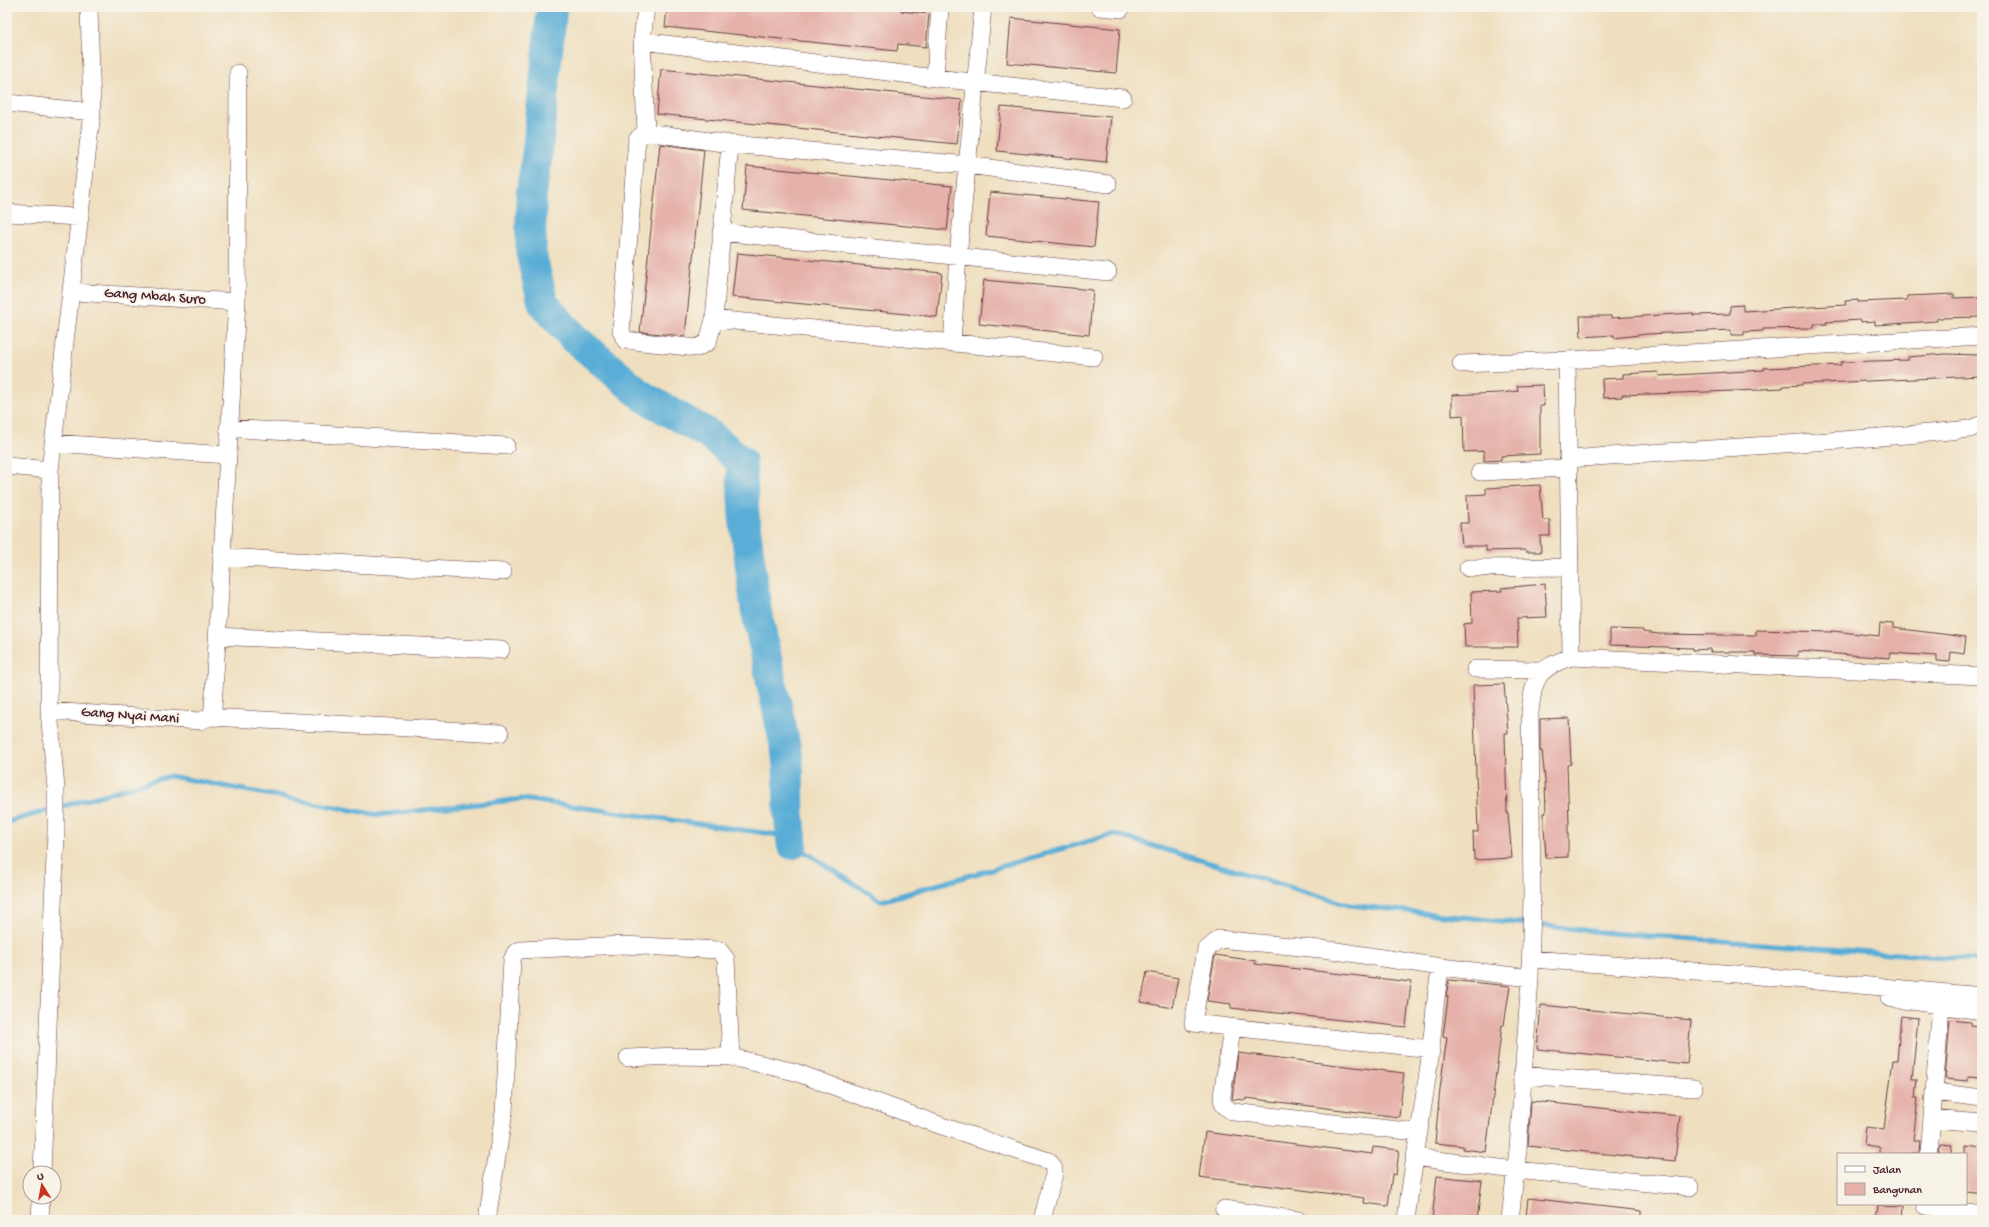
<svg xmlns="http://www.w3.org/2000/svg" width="1989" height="1227" font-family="'Gochi Hand',sans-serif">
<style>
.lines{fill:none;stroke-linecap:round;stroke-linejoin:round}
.stream{stroke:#5aadd6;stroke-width:5}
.river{stroke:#5aadd6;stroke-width:31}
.building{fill:#e5b1a9}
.street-casing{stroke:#633c41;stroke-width:18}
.street{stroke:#fff;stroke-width:17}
.labels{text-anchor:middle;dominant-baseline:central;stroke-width:4;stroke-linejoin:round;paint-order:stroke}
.street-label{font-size:15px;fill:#4a1f2b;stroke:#f7f3e8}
</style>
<rect width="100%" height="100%" fill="#f7f3e8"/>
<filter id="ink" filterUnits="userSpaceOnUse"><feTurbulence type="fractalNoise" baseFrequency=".025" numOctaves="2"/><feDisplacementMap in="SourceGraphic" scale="8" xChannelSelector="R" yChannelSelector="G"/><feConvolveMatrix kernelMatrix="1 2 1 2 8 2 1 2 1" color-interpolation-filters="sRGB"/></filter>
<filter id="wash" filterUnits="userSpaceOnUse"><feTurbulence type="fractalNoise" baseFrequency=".012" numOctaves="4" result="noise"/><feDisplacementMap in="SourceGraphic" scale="16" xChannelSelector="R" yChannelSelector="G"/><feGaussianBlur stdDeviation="0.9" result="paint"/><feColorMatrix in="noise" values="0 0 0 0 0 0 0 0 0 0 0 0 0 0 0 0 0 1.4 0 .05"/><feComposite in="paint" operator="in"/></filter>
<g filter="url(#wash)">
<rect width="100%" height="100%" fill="#efdfbf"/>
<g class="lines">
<path class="stream" d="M 7,822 L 170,776 L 378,815 L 522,799 L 779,835 L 881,901 L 1114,834 L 1349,905 L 1611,933 L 1982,960"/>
<path class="river" d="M 552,7 L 537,155 L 531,195 L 531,253 L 543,303 L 574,338 L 644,397 L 710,435 L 741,461 L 744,516 L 756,609 L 788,759 L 789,813 L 792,844"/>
</g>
<g id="blocks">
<path class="building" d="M 676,7 L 902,7 L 901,11 L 929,14 L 926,47 L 898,44 L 897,51 L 665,27 L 667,9 L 676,10 Z
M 1011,18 L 1120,29 L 1116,73 L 1007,63 Z
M 661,69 L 962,100 L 957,144 L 657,114 Z
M 1001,107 L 1111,117 L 1106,162 L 997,151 Z
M 660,144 L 704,150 L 685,336 L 640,332 Z
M 747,166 L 952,186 L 947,230 L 743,210 Z
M 990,192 L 1099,202 L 1094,247 L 986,236 Z
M 737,253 L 942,273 L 937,317 L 732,297 Z
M 984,280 L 1093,290 L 1089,335 L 979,324 Z
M 1954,294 L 1954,298 L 1982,297 L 1982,317 L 1937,318 L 1937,321 L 1875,325 L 1875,321 L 1861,322 L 1861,320 L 1826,322 L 1827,324 L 1814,324 L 1814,328 L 1763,329 L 1763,331 L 1744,332 L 1744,335 L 1731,335 L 1731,330 L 1647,334 L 1614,338 L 1614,335 L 1581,337 L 1580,316 L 1611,316 L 1611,318 L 1693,313 L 1693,315 L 1730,314 L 1730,306 L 1743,305 L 1743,311 L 1846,305 L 1845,301 L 1858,300 L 1858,302 L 1907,300 L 1907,296 Z
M 1944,354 L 1980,355 L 1981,376 L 1801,384 L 1802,385 L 1783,386 L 1783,388 L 1761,389 L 1761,390 L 1622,395 L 1622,397 L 1603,398 L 1602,379 L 1623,378 L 1623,374 L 1658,372 L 1659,376 L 1764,370 L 1764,368 L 1841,365 L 1841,362 L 1908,360 L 1908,357 Z
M 1543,385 L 1544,406 L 1540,406 L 1540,454 L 1501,456 L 1501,460 L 1484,461 L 1484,451 L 1464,452 L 1463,415 L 1452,416 L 1452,395 L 1500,393 L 1518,391 L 1517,386 Z
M 1540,485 L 1543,520 L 1550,520 L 1550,536 L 1540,536 L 1541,552 L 1526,552 L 1525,550 L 1486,551 L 1486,546 L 1462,546 L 1460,523 L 1468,523 L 1467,495 L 1486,494 L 1486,488 Z
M 1545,584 L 1547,617 L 1517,618 L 1518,647 L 1465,647 L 1464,624 L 1472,623 L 1471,592 L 1502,591 L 1501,588 Z
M 1880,623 L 1893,624 L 1893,628 L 1966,637 L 1964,654 L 1951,652 L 1950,662 L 1937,661 L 1937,656 L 1891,653 L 1890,658 L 1798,651 L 1798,656 L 1755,655 L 1755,652 L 1710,652 L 1710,649 L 1693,650 L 1693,648 L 1610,645 L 1610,629 L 1643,630 L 1643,632 L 1659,634 L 1725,635 L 1756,635 L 1756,630 L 1832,632 L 1832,631 L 1879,636 Z
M 1504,684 L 1508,733 L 1505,733 L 1507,813 L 1508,813 L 1512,858 L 1474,860 L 1473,832 L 1478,832 L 1473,685 Z
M 1569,718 L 1571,764 L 1567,765 L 1569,824 L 1568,824 L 1568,857 L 1546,858 L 1544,828 L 1544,813 L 1546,813 L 1545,780 L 1542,751 L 1540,751 L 1540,719 Z
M 1215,955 L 1256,961 L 1255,964 L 1411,982 L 1406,1027 L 1249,1010 L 1231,1008 L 1231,1004 L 1207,1001 Z
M 1147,972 L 1178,978 L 1172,1008 L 1141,1002 Z
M 1449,980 L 1510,986 L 1504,1025 L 1502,1025 L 1486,1152 L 1463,1149 L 1463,1146 L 1435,1143 L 1440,1089 L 1447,1037 L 1443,1036 L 1448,997 L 1446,996 Z
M 1541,1005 L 1691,1020 L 1687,1064 L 1537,1049 Z
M 1901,1016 L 1918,1018 L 1912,1079 L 1917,1079 L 1915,1098 L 1918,1098 L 1913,1141 L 1920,1141 L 1919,1154 L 1880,1154 L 1880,1147 L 1864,1145 L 1866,1127 L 1884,1129 L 1893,1060 L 1897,1060 Z
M 1950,1020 L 1970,1022 L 1970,1025 L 1982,1026 L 1982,1078 L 1968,1077 L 1968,1081 L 1945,1079 Z
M 1238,1053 L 1404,1073 L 1399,1117 L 1246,1098 L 1246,1100 L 1232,1099 Z
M 1531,1101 L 1680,1116 L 1675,1161 L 1528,1146 Z
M 1205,1132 L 1372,1154 L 1373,1147 L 1399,1150 L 1396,1175 L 1392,1174 L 1388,1206 L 1364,1203 L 1365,1198 L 1199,1177 Z
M 1940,1143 L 1952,1144 L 1951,1154 L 1939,1154 Z
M 1966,1146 L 1982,1148 L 1982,1193 L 1966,1191 Z
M 1437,1176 L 1482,1181 L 1477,1220 L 1432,1220 Z
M 1528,1198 L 1642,1211 L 1642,1220 L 1557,1220 L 1526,1217 Z
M 1878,1204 L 1904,1205 L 1903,1220 L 1876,1219 Z"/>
</g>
</g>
<g filter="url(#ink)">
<use href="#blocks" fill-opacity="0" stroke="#633c41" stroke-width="1"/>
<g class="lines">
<g class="street-casing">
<path id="street" d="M 646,7 L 642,41 L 646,132
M 1100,7 L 1121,9
M 642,41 L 935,78 L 1123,98
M 935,78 L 940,7
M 7,103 L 92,112
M 730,144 L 714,319 L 708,342 L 697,348 L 625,340 L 621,331 L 637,139 L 646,132 L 730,144 L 968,165 L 1108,184
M 7,213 L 79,217
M 721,232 L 1108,272
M 72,292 L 237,302
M 714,319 L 1094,357
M 952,343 L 958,256 L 983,7
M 1461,364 L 1567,360
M 228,428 L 506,446
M 54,443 L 227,455
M 1569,459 C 1702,448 1837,443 1970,429 L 1982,424
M 7,466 L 50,470
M 1480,472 L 1569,468
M 221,557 L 503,572
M 1468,568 L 1570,567
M 217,636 L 501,650
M 1571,657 L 1982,676
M 1475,669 L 1543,670
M 49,711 L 200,721 L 210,717 L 500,733
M 210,717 L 213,709 L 237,302 L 238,73
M 1531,959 L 1736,974 L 1982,996
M 1889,998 L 1982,1011
M 1232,1029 L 1222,1096 C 1222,1105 1225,1107 1233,1112 L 1417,1132
M 1431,1049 L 1193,1023 L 1206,950 L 1219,939 L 1330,950 L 1441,967
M 628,1058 L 678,1056 L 731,1057 L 795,1072 L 942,1126 L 1049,1161 L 1054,1169 L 1054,1174 L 1042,1220
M 1522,1075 L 1694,1088
M 1935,1092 L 1982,1098
M 1932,1119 L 1982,1123
M 1929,1154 L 1941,1006
M 1414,1157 L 1515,1170 L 1690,1187
M 42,1173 L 56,833 L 56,788 L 49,711 L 50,470 L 92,112 L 89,7
M 1925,1206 L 1982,1213
M 1224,1209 L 1298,1220
M 40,1220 L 41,1197
M 487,1220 L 504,1112 L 512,960 L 515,953 L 520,950 L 623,945 L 719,950 L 726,959 L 731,1057
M 1406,1220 C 1413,1163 1424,1106 1431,1049 C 1434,1021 1435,994 1441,967 L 1530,978 L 1532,898 L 1530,712 C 1534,678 1536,669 1571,657 L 1567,360 L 1982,336
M 1510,1220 L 1518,1149 L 1530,978"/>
</g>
<use href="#street" class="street"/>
</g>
</g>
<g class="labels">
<g class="street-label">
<text transform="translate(155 297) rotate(4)">Gang Mbah Suro</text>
<text transform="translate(130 716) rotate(4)">Gang Nyai Mani</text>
</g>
</g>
<rect width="1989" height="1227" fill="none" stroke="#f7f3e8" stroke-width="24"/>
<rect x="1837" y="1153" width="130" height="52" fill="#f7f3e8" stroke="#b29e9c"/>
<rect x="1845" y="1166" width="20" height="6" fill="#ffffff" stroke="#b29e9c"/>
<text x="1873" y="1173" font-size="12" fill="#4a1f2b">Jalan</text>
<rect x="1845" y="1183" width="20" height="12" fill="#e5b1a9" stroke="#b29e9c"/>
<text x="1873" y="1193" font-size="12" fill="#4a1f2b">Bangunan</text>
<g transform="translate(42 1185) rotate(349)"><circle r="19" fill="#f7f3e8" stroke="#b29e9c"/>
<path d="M0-3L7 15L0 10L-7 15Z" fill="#c8321e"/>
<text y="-6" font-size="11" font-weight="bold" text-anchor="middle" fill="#4a1f2b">U</text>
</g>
</svg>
